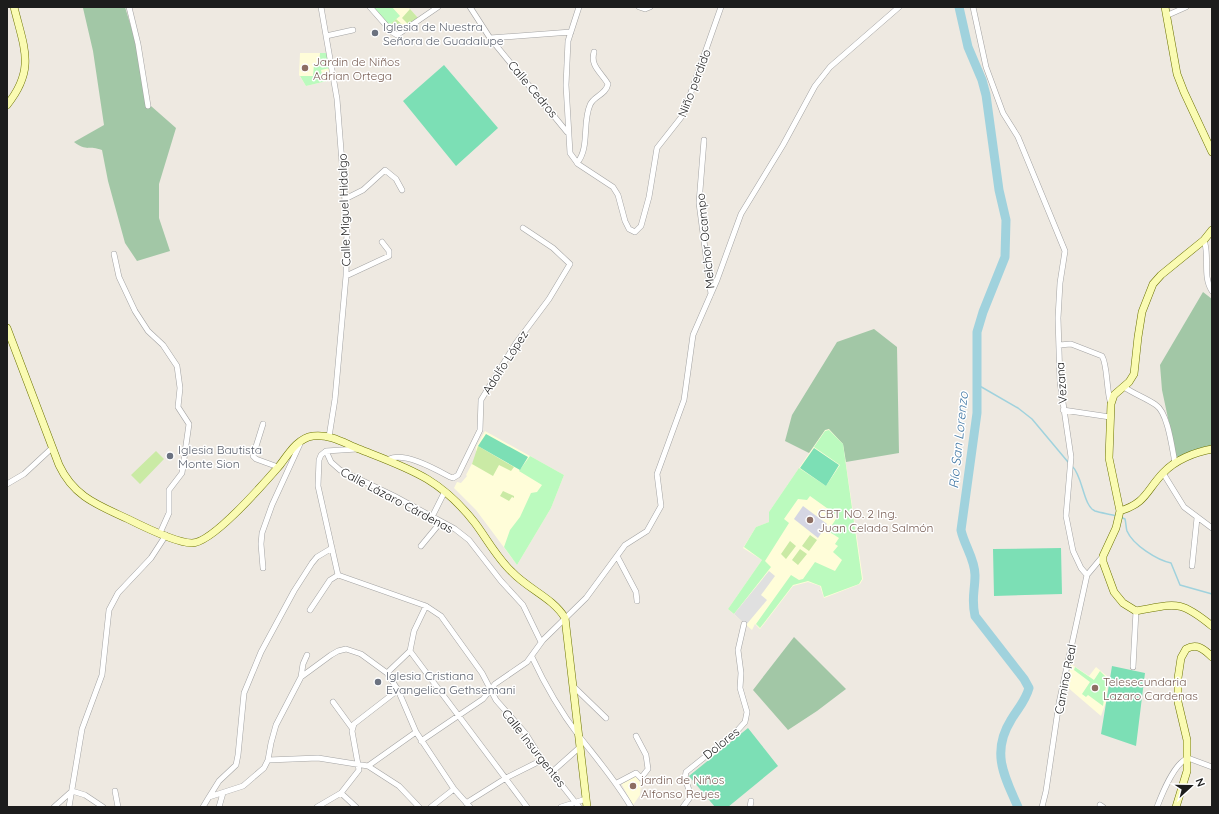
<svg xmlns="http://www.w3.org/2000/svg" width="1219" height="814" font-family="Quicksand,sans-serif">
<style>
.education{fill:#fffdd9}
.grass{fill:#caeaa5}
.cemetery{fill:#a2c7a6}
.park{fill:#bbfabe}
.pitch{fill:#7cdfb5}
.parking{fill:#e0e0e0}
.plaza{fill:#d5d6e3}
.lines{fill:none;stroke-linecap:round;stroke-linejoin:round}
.stream{stroke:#a0d2dd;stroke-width:1.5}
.river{stroke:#a0d2dd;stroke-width:9}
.street-casing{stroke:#a3a3a3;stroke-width:6}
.secondary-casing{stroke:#6c7302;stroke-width:8}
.street{stroke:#fff;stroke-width:5}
.secondary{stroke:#fafbb2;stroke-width:7}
.worship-dot{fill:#6b7280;stroke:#fff;stroke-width:1.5}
.education-dot{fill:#8d6e63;stroke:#fff;stroke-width:1.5}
.labels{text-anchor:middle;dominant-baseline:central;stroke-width:3;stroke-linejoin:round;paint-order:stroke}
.worship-label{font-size:12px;fill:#5b616d;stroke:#fff;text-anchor:start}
.education-label{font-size:12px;fill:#785e54;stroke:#fff;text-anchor:start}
.street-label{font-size:12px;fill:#1c1c1c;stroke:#fff}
.water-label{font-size:13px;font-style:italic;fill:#4479a5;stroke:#fff}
</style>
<rect width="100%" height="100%" fill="#eee9e1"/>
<path class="education" d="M 373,7 L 408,7 L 418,18 L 399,32 L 394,30 Z
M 300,53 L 327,53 L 331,80 L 306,86 L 299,75 Z
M 829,429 L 843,444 L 863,579 L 860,584 L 824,598 L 820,586 L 808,582 L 793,586 L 760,629 L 755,624 L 752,630 L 728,609 L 762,560 L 743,548 L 756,527 L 769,522 L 769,512 L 825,430 Z
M 485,431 L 564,475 L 551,508 L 517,565 L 476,510 L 454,488 L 457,482 L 461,483 L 467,476 L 466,475 L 478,452 L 476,451 L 476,447 Z
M 1071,664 L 1089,676 L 1096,667 L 1108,677 L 1106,702 L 1101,716 L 1066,686 Z
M 635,775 L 641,784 L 640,795 L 633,805 L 621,783 Z"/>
<path class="grass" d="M 410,9 L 418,18 L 409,25 L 402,18 Z
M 396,19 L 405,27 L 397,32 L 389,25 Z
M 478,446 L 514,467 L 511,471 L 499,465 L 493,476 L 472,464 Z
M 156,451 L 164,459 L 140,484 L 131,475 Z
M 503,491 L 514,496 L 514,498 L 512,497 L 509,501 L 500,496 Z
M 810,535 L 817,540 L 809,551 L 802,546 Z
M 790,541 L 796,546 L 786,559 L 781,554 Z
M 800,549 L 807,554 L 798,565 L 792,560 Z"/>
<path class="cemetery" d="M 87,7 L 125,7 L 136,43 L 146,106 L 151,106 L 176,128 L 159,184 L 159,218 L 170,251 L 137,261 L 125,243 L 108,181 L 102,150 C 89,145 87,152 74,142 L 104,125 L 93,51 L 83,8 Z
M 1203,292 L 1212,299 L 1212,446 L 1180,458 L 1176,456 L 1162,390 L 1160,365 Z
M 874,329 L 897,347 L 899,453 L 846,462 L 843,444 L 829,429 L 825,430 L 809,453 L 785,441 L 792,415 L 837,342 Z
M 794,637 L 846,689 L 817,711 L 788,730 L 753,690 Z"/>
<path class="park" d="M 373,7 L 392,7 L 400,16 L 389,25 Z
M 320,53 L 327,53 L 330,68 L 321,70 L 323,78 L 331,77 L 331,80 L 306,86 L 300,76 L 313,76 L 314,64 L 319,64 Z
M 829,430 L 843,444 L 862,579 L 859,584 L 824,597 L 821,586 L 808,581 L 793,585 L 760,628 L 756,624 L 791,575 L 799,580 L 803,579 L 815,562 L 835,571 L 842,560 L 833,552 L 838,546 L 835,544 L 839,538 L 828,531 L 838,516 L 810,496 L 807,500 L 798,499 L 784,519 L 789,523 L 765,561 L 771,567 L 734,614 L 728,609 L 762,560 L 744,547 L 756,527 L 769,522 L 769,512 L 799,468 L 826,486 L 840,465 L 814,447 L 825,431 Z
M 530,456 L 564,475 L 551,508 L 517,565 L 504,547 L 510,530 L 520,517 L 531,493 L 537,492 L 542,485 L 519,471 Z
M 1075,667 L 1094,680 L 1100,671 L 1107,678 L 1103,706 L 1088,695 L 1086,697 L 1082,694 L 1090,682 L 1074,670 Z"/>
<path class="pitch" d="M 444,65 L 498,128 L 456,166 L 403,101 Z
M 486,434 L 528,457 L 520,470 L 478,446 Z
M 814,448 L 839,465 L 826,486 L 800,468 Z
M 1061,548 L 1062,594 L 994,596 L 993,549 Z
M 1112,666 L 1145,673 L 1136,746 L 1101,734 Z
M 748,728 L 778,766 L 728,807 L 715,807 L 689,776 Z"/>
<path class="parking" d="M 769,571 L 775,576 L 761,595 L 767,600 L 746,625 L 734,614 Z"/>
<path class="plaza" d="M 803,506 L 827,524 L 818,538 L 794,519 Z"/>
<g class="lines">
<path class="stream" d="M 978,385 L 1018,408 L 1032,419 L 1068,462
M 1072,466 C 1083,476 1083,506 1095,511 C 1101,513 1110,514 1117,516
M 1120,517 L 1125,519 C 1126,523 1126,528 1127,531 C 1133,545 1157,560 1171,563 L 1180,585 L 1212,594"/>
<path class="river" d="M 959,7 L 968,47 L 982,80 L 986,95 L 999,190 L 1006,220 L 1005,257 L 983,312 L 977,332 L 977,413 L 961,530 C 964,545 975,559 975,575 C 975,591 971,599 975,616 L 1024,679 L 1029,688 C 1025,702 1018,708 1011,720 C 991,752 1004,776 1018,807"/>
<g class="street-casing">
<path id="street" d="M 129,7 L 138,44 L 148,106
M 321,7 L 337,99 L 347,227 L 346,276 L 335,399 L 329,437
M 370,7 L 392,32 L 397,35 L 438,7
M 470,7 L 490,38 L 567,132
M 579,7 L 568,41 L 566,85 L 570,153 L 578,164 L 613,187 L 618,195 L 625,221 L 629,229 L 635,232 L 641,226 L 649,197 L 657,148 L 683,115 L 721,7
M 639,7 L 645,9 L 650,7
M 973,7 L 986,67 L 1003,113 L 1018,137 L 1065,251 L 1060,283 L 1058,318 L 1060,382 L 1071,457 L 1066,516 L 1073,551 L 1081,568 L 1087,575
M 1168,15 L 1186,7
M 326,36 L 353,30
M 490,38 L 571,32
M 704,140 L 699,203 L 711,294
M 577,163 C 590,148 582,123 590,105 C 593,96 606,95 608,84 C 601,72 590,66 594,52
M 345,199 L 363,190 L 385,170 L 396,179 L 402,190
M 1204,240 C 1210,256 1202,276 1212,291
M 114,254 L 119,277 L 135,311 L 148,331 L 163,345 L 177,366 L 180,388 L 178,407 L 189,424 L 182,473 L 169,490 L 169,513 L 160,533
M 346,276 L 389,256 L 389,251 L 382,242
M 1059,345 L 1071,344 L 1102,356 C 1108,366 1106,391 1111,404
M 1124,387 C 1134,394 1146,398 1156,405 C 1168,413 1172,448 1175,463
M 1063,410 L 1110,417
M 263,424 L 253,456 L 256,459 L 278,467
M 357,449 L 326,451 L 321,455 L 319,460 L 318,486 L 338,575 L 426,606 L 441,616 L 482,673 L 496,700 L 526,734 L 542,760 L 579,807
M 326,451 L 331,462 L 340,470 L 394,496 L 455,529 L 469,540 L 501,581 L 523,605 L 541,642
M 389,459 C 405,452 435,469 450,477 L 453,478 L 458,475 L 480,430 L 481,400 L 516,343 L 549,299 L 570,264 L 553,248 L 523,228
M 1163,473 L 1184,507 L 1212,528
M 7,484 L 24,474 L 52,448
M 432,517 L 445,491
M 421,546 L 440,523
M 617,556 L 636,592 L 637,601
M 1192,566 L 1197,518
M 263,568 L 261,544 L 262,533 L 272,505 L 300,444
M 310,610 L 330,580 L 338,575
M 410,651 L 527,807
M 532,657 C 545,685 560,711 579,736 C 597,759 616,781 631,807
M 1133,667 L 1136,611
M 387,673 L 410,651 L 414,631 L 426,606
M 301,677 L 303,664 L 307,655
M 574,687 L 606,718
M 333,702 L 352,728
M 421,741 L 483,699 L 495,684 L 527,662 L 543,640 L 586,598 L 625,545 L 647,531 L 661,506 L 657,474 L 684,400 L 693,335 L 717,280 L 741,214 L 783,145 L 815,86 L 830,67 L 899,7
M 268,760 L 318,758 L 368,766 L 399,786 L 419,807
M 368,766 L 416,732
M 552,772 L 580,747
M 617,783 L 636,773 L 641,778 L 648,769 L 646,755 L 636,736
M 115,791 L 118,807
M 341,793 L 356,807
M 209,797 L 219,781 L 236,765 L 238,755 L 244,693 L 261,652 L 294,591 L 312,563 L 317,557 L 332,548
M 466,803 L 506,778 L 542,760
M 1100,805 L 1103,807
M 54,807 L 72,791 L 85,795 L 103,807
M 69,807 L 82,729 L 102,675 L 109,610 L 118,593 L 151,558 L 166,535
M 203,807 L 209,797 L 243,786 L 264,768 L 268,760 L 271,743 L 276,725 L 301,677 L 331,655 L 338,651 L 346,649 L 361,654 L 387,673 L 398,690 L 416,732 L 454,789 L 470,807
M 219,807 L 223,793
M 317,807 L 341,793 L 359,770 L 352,731 L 354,724 L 398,690
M 431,807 L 454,789
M 561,807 L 586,799
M 683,807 L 691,796 L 685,778 L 686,772 L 736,732 L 745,722 L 747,712 L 740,688 L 741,673 L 738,650 L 744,624
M 750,807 L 751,801
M 1042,807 L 1046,791 L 1059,703 L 1087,575 L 1103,556
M 1157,807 C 1162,794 1174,763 1188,758 L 1212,767"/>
</g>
<g class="secondary-casing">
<path id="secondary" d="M 1165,7 L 1177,74 L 1184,92 L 1212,152
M 7,105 C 36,69 24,48 14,7
M 1212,230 L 1204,240 L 1161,275 L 1153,284 L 1142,312 L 1138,337 L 1134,374 L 1129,382 L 1114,395 L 1111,404 L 1109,458 L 1120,511 L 1116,528 L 1103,556 L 1103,562 L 1114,592 L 1123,603 L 1136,611 C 1176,604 1179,599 1212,626
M 7,328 L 59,465 C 74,497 98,505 128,519 C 142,526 177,543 192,543 C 213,543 265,482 280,465 C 289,453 298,438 313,436 C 331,434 344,443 359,449 C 410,469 440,478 475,523 C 487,539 497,558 512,572 C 528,589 553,598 565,618 L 587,807
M 1120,511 C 1146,503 1146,491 1163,473 C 1175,460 1195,452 1212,449
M 1176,807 L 1187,771 L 1187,740 L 1178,702 L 1178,678 L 1181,658 L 1186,649 C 1197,643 1204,649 1212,657"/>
</g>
<use href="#street" class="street"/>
<use href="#secondary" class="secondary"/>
</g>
<g class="worship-dot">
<circle cx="375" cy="33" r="4"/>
<circle cx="170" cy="456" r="4"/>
<circle cx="378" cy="682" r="4"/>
</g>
<g class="education-dot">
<circle cx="305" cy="68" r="4"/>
<circle cx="810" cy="520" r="4"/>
<circle cx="1095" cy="688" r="4"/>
<circle cx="633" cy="786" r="4"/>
</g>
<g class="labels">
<g class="worship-label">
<text x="383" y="26">Iglesia de Nuestra<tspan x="383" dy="14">Señora de Guadalupe</tspan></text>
<text x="178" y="449">Iglesia Bautista<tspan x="178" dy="14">Monte Sion</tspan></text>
<text x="386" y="675">Iglesia Cristiana<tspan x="386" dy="14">Evangelica Gethsemani</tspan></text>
</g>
<g class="education-label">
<text x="313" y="61">Jardin de Niños<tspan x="313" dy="14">Adrian Ortega</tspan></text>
<text x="818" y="513">CBT NO. 2 Ing.<tspan x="818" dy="14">Juan Celada Salmón</tspan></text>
<text x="1103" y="681">Telesecundaria<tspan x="1103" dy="14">Lazaro Cardenas</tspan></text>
<text x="641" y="779">jardin de Niños<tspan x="641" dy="14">Alfonso Reyes</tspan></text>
</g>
<g class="street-label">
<text transform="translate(694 83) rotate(-69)">Niño perdido</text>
<text transform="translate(533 89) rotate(50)">Calle Cedros</text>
<text transform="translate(344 210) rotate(-92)">Calle Miguel Hidalgo</text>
<text transform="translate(705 241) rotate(-96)">Melchor Ocampo</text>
<text transform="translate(505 362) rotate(-57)">Adolfo López</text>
<text transform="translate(1061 383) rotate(-94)">Vezana</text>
<text transform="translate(397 500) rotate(28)">Calle Lázaro Cárdenas</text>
<text transform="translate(1065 679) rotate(-79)">Camino Real</text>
<text transform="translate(721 743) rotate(-39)">Dolores</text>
<text transform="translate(534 748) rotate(52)">Calle Insurgentes</text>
</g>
<g class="water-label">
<text transform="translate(958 440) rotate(-84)">Río San Lorenzo</text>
</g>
</g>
<rect width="1219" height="814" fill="none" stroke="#1c1c1c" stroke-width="16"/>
<g transform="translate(1191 786) rotate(69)" stroke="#ffffff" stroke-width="3" paint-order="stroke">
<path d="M0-3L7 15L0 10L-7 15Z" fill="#1c1c1c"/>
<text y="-6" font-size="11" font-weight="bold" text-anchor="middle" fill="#1c1c1c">N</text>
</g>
</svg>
